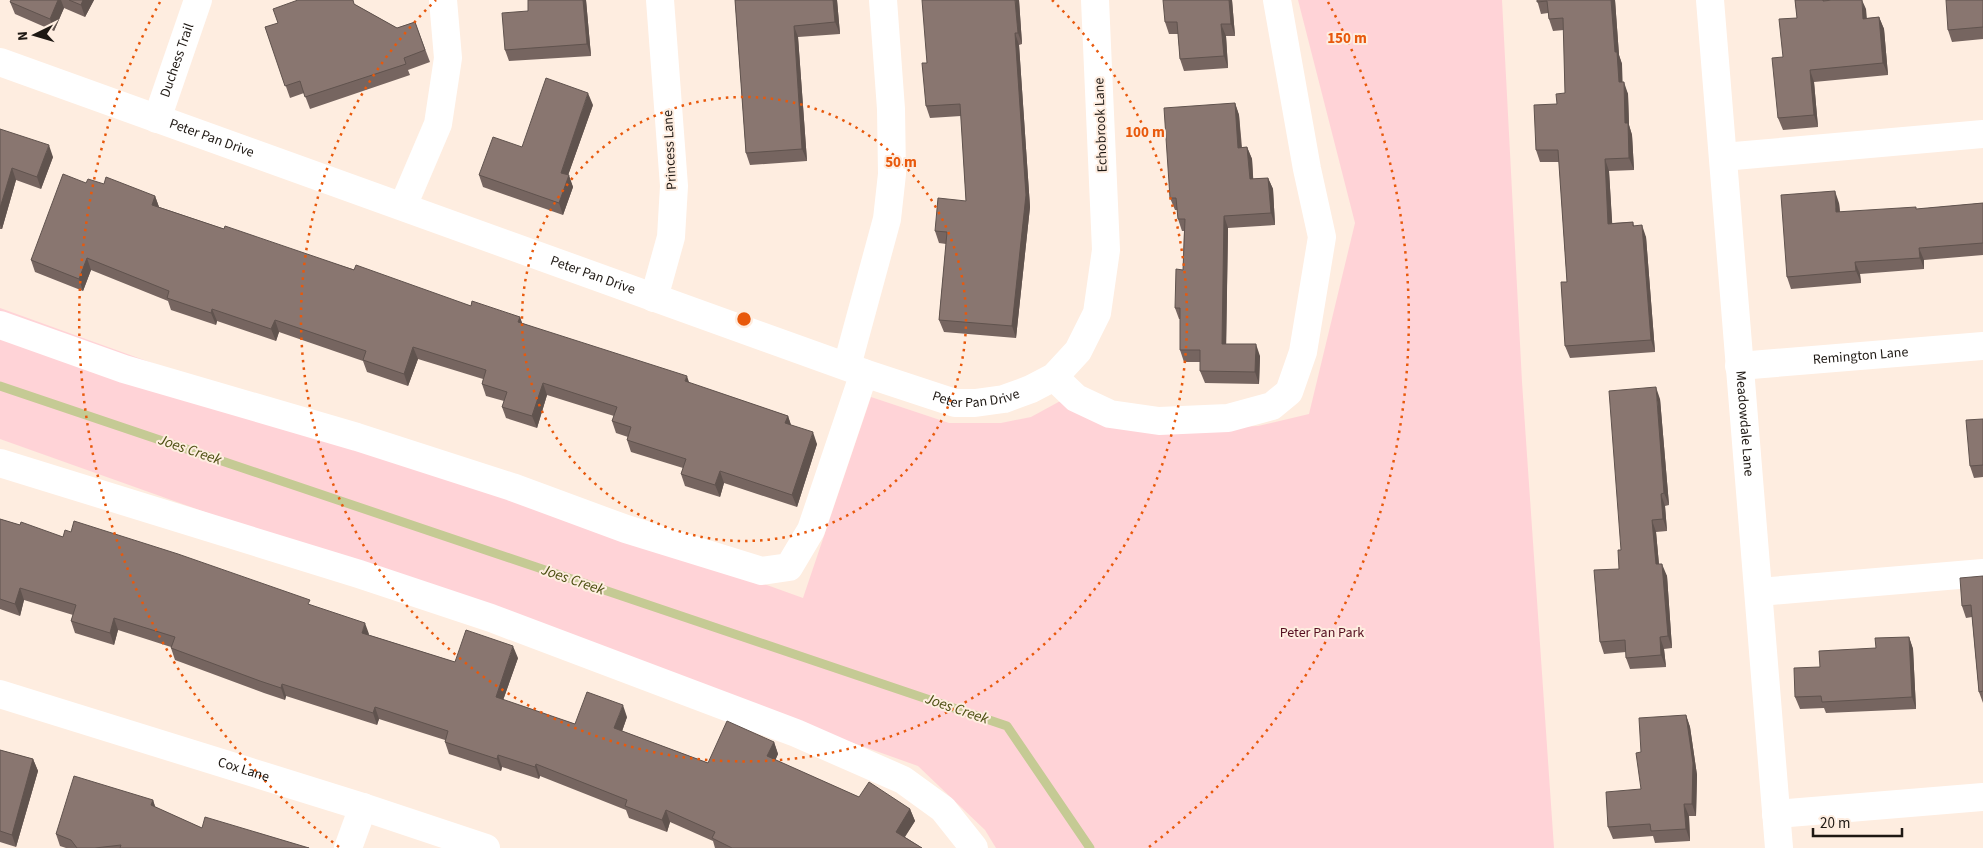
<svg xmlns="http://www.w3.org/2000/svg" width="1983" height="848" font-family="'Source Sans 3',sans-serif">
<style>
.green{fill:#ffd3d7}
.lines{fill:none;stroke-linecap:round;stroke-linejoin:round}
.stream{stroke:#c5ca94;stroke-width:9}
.minor{stroke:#fff;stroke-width:28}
.wall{fill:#766560}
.shaded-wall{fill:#60534e}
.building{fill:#897670;stroke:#60534e}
.ring{fill:none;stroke:#e8590c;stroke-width:2.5;stroke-dasharray:2.5 5}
.labels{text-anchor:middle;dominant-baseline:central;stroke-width:4;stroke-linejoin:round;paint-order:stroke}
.street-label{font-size:14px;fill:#1e1813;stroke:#feede0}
.park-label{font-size:14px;fill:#550f20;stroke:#feede0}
.water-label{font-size:15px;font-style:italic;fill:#4b4e10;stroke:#feede0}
.centre{fill:#e8590c;stroke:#feede0;stroke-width:2.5}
.ring-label{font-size:15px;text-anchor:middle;font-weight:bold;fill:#e8590c;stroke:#feede0;stroke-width:4;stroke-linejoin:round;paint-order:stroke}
</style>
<rect width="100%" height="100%" fill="#feede0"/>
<path class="green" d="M 1298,0 L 1502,0 L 1522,382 L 1554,848 L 996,848 L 985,830 L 918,766 L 0,439 L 0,308 L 803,598 L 871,397 L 949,423 L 1001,423 L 1031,417 L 1064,399 L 1165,430 L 1258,426 L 1309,414 L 1355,223 Z"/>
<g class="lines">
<path class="stream" d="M 0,386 L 1007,726 L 1090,848"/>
<g class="minor">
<path id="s1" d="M 1710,0 L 1779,848"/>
<path id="s2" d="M 0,62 L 864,373 L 955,403 L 975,403 L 1004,399 L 1031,389 L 1054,377 L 1078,351 L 1097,313 L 1106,250 L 1095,0"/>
<path id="s3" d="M 157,119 L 198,0"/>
<path d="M 1723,157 L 1983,134"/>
<path d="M 403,206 L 438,124 L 448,58 L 443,0"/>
<path d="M 654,298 L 671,237 L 674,186 L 660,0"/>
<path d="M 0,325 L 124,369 L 357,437 L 512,487 L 626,529 L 762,571 L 789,567 L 811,530 L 864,373"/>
<path d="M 847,366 L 887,219 L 892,174 L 891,109 L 883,0"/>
<path id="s4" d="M 1739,366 L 1983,346"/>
<path d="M 1054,377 L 1076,398 L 1110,414 L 1159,421 L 1228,418 L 1272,406 L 1289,392 L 1303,352 L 1322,237 L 1307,169 L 1277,0"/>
<path d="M 0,463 L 359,574 L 491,618 L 796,733 L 903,780 L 943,809 L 974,848"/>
<path d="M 1759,592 L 1983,573"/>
<path id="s5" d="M 0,694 L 363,807 L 486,848"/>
<path d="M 1776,814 L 1983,797"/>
<path d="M 348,848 L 363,807"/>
</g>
</g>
<path class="wall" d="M 11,0 L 94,0 L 85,17 L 64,8 L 54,31 L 15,14 L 10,2 Z
M 586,0 L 591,56 L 509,61 L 505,50 L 528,11 Z
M 735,0 L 837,0 L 840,34 L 798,37 L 807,161 L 750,165 L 746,153 Z
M 1019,0 L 1022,44 L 1019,45 L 1030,207 L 1016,338 L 944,332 L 939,320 L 946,244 L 939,243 L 935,231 L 966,201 L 961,116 L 930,118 L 926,106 L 927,63 Z
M 1232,0 L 1235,36 L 1226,36 L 1228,68 L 1184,71 L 1180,59 L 1178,34 L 1169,34 L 1165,22 Z
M 1537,0 L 1615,0 L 1619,55 L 1622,64 L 1622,82 L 1628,94 L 1629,125 L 1632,135 L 1634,170 L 1609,171 L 1612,223 L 1633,222 L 1634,226 L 1646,237 L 1655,352 L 1570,358 L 1565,346 L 1567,282 L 1559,162 L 1540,162 L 1536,150 L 1557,104 L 1565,93 L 1564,30 L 1553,31 L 1549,19 L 1548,13 L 1541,14 Z
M 1795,0 L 1826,0 L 1866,9 L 1866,18 L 1879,17 L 1884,29 L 1888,75 L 1814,82 L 1818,127 L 1783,130 L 1778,118 L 1783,57 L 1797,18 Z
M 1983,0 L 1983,39 L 1952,42 L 1948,30 Z
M 354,4 L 397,28 L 415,22 L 430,62 L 408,70 L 410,75 L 310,109 L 304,93 L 290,98 L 265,27 Z
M 1235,103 L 1239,115 L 1242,147 L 1247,147 L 1252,159 L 1253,179 L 1268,178 L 1273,189 L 1275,225 L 1228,228 L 1226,344 L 1260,356 L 1259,384 L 1205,383 L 1200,371 L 1200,362 L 1184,362 L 1180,350 L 1180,319 L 1179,319 L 1175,308 L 1183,270 L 1184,231 L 1182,231 L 1178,219 L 1177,210 L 1175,210 L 1170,198 Z
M 593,105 L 568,175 L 573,187 L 563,215 L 483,187 L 479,175 L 522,147 Z
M 0,129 L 53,157 L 41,189 L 16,180 L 2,229 L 0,229 Z
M 86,183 L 104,184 L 155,196 L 159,207 L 224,229 L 471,306 L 520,317 L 522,323 L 689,383 L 788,416 L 791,425 L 817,444 L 797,507 L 724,483 L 720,497 L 685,486 L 681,474 L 683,468 L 631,452 L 627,440 L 628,437 L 616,433 L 612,421 L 614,416 L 547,395 L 537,428 L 506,418 L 502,407 L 504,401 L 486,396 L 482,384 L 483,379 L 418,359 L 408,386 L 367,372 L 363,361 L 279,332 L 276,341 L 217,321 L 216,325 L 171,310 L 168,301 L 91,270 L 83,291 L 35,272 L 31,260 Z
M 1839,203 L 1840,212 L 1917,209 L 1983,203 L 1983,255 L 1924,260 L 1924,269 L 1860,274 L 1861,283 L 1791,289 L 1787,277 Z
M 1660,399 L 1669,505 L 1665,506 L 1667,531 L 1656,532 L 1659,564 L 1667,576 L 1672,648 L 1664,649 L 1666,667 L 1630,669 L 1626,658 L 1626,652 L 1604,654 L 1600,642 L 1619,569 L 1621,550 Z
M 1983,419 L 1983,477 L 1974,478 L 1970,466 Z
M 0,519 L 20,525 L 312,606 L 369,635 L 455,662 L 518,658 L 503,700 L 575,724 L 627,717 L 622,731 L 708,763 L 774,742 L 778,754 L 775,760 L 859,797 L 910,809 L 915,821 L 905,837 L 922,848 L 715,848 L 713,841 L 670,822 L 667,832 L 629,818 L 626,810 L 540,776 L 539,779 L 502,767 L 501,771 L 449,754 L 445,742 L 445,740 L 379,719 L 377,725 L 286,696 L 285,700 L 264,693 L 175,660 L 171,648 L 171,647 L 118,630 L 114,645 L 75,633 L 71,621 L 73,615 L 24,600 L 20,616 L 0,609 Z
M 1983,576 L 1983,703 L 1979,692 L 1972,617 L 1966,618 L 1962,606 L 1980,577 Z
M 1909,637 L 1913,649 L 1916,709 L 1826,713 L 1824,708 L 1800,709 L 1795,697 L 1820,667 Z
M 1686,715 L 1690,727 L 1697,775 L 1696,816 L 1689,816 L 1690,841 L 1655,843 L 1653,836 L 1613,839 L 1608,827 L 1641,789 L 1641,752 Z
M 0,750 L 33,759 L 38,771 L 16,847 L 0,842 Z
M 153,800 L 155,807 L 202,828 L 310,848 L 66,848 L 60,846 L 56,834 Z"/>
<path class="shaded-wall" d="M 58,0 L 61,0 L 64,8 L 54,31 L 50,19 Z
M 83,0 L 94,0 L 85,17 L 81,5 Z
M 583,0 L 586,0 L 591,56 L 587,44 Z
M 833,0 L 837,0 L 840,34 L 835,22 Z
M 1015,0 L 1019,0 L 1022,44 L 1018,33 Z
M 1229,0 L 1232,0 L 1235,36 L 1231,24 Z
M 1611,0 L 1615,0 L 1619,55 L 1622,64 L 1623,94 L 1619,82 L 1615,52 Z
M 1862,0 L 1866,9 L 1868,30 L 1863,19 Z
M 1879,17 L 1884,29 L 1888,75 L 1883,63 Z
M 1221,24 L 1226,36 L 1228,68 L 1224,56 Z
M 794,26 L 798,37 L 807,161 L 802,149 Z
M 1015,33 L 1019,45 L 1030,207 L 1016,338 L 1012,326 Z
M 1810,70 L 1814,82 L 1818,127 L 1814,115 Z
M 1624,82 L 1628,94 L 1629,125 L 1632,135 L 1634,170 L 1629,158 L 1625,123 Z
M 588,93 L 593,105 L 565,184 L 561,173 Z
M 1235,103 L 1239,115 L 1242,159 L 1238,148 Z
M 49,145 L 53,157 L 41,189 L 37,177 Z
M 1247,147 L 1252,159 L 1254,191 L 1250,179 Z
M 1605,159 L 1609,171 L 1613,236 L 1608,224 Z
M 12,168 L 16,180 L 2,229 L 0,225 L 0,208 Z
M 569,175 L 573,187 L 563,215 L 559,203 Z
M 1268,178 L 1273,189 L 1275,225 L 1271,213 Z
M 1835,191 L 1839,203 L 1841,224 L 1836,212 Z
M 155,196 L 159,207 L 152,205 Z
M 1224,216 L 1228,228 L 1226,356 L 1222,344 Z
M 1642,225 L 1646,237 L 1655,352 L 1651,340 Z
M 1919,248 L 1924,260 L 1924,269 L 1920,258 Z
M 87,258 L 91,270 L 83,291 L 79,279 Z
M 1855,262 L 1860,274 L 1861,283 L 1856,271 Z
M 212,309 L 217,321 L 216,325 L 211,313 Z
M 520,317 L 524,329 L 518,322 Z
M 275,320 L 279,332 L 276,341 L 271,329 Z
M 1256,344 L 1260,356 L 1259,384 L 1255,372 Z
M 413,347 L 418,359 L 408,386 L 404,374 Z
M 687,376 L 691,388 L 685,381 Z
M 543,383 L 547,395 L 537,428 L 532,416 Z
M 1656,387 L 1660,399 L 1669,505 L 1664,493 Z
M 788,416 L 792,428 L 785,423 Z
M 813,432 L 817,444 L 797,507 L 792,495 Z
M 720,471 L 724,483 L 720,497 L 715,485 Z
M 1661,494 L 1665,506 L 1667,531 L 1663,519 Z
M 1652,520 L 1656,532 L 1660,576 L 1656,564 Z
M 1662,564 L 1667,576 L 1672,648 L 1668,636 Z
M 20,588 L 24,600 L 20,616 L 15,604 Z
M 114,618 L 118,630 L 114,645 L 110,633 Z
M 365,623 L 369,634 L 366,644 L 362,633 Z
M 1660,637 L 1664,649 L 1666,667 L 1661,655 Z
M 1909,637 L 1913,649 L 1916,709 L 1912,697 Z
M 513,646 L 518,658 L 500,709 L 496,697 Z
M 282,684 L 286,696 L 285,700 L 281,688 Z
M 623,705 L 627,717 L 619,740 L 614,728 Z
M 375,707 L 379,719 L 377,725 L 373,713 Z
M 1686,715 L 1690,727 L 1697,775 L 1696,816 L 1692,804 Z
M 774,742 L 778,754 L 772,768 L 767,756 Z
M 498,755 L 502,767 L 501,771 L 497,759 Z
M 33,759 L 38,771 L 16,847 L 12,835 Z
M 536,764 L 540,776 L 539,779 L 535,767 Z
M 153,800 L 157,812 L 151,805 Z
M 1684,804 L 1689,816 L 1690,841 L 1686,829 Z
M 910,809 L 915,821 L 900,844 L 896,832 Z
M 666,810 L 670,822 L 667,832 L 662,820 Z"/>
<path class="building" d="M 11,0 L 58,0 L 50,19 L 10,2 Z
M 69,0 L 83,0 L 81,5 Z
M 298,0 L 353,0 L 354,4 L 397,28 L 415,22 L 425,50 L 404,58 L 406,64 L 305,97 L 300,81 L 285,86 L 265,27 L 278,23 L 273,9 Z
M 528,0 L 583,0 L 587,44 L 505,50 L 502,13 L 528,11 Z
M 735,0 L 833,0 L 835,22 L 794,26 L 802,149 L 746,153 Z
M 922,0 L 1015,0 L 1018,33 L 1015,33 L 1026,195 L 1012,326 L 939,320 L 947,232 L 935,231 L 938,198 L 966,201 L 960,104 L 926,106 L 922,63 L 927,63 Z
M 1163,0 L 1229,0 L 1231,24 L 1221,24 L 1224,56 L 1180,59 L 1177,22 L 1165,22 Z
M 1537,0 L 1611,0 L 1615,52 L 1617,52 L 1619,82 L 1624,82 L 1625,123 L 1628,123 L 1629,158 L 1605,159 L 1608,224 L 1633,222 L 1633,226 L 1642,225 L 1651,340 L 1565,346 L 1561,282 L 1567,282 L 1558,150 L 1536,150 L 1534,105 L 1557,104 L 1556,94 L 1565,93 L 1563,18 L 1549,19 L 1547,1 L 1537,2 Z
M 1795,0 L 1823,0 L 1823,1 L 1833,0 L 1862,0 L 1863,19 L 1879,17 L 1883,63 L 1810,70 L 1814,115 L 1778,118 L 1772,58 L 1783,57 L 1779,19 L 1797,18 Z
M 1946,0 L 1983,0 L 1983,27 L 1948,30 Z
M 546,78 L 588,93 L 561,173 L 569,175 L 559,203 L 479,175 L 493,137 L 522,147 Z
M 1235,103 L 1238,148 L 1247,147 L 1250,179 L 1268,178 L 1271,213 L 1224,216 L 1222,344 L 1256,344 L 1255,372 L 1200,371 L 1200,350 L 1180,350 L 1180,308 L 1175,308 L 1176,269 L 1183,270 L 1185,219 L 1178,219 L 1176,198 L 1170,198 L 1164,108 Z
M 0,129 L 49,145 L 37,177 L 12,168 L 0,208 Z
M 63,174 L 86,183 L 88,179 L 104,184 L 106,177 L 155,196 L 152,205 L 224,229 L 225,226 L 354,270 L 356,265 L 471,306 L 472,301 L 520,317 L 518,322 L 687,376 L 685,381 L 788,416 L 785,423 L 813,432 L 792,495 L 720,471 L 715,485 L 681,474 L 686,459 L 627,440 L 631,427 L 612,421 L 617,407 L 543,383 L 532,416 L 502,407 L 507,392 L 482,384 L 486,370 L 413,347 L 404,374 L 363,360 L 366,351 L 275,320 L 271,329 L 212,309 L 211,313 L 167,298 L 169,291 L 87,258 L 79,279 L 31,260 Z
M 1835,191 L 1836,212 L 1916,207 L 1916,209 L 1983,203 L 1983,243 L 1919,248 L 1920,258 L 1855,262 L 1856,271 L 1787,277 L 1781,195 Z
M 1656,387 L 1664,493 L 1661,494 L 1663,519 L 1652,520 L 1656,564 L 1662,564 L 1668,636 L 1660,637 L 1661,655 L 1626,658 L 1625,640 L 1600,642 L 1594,570 L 1619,569 L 1618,550 L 1621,550 L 1609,391 Z
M 1983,419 L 1983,465 L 1970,466 L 1966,420 Z
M 0,519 L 20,525 L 21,522 L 63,537 L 65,530 L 71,532 L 74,521 L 178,554 L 310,600 L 308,604 L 365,623 L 362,633 L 455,662 L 466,630 L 513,646 L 496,697 L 575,724 L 587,692 L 623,705 L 614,728 L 708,763 L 727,721 L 774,742 L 767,756 L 859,797 L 869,782 L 910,809 L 896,832 L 922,848 L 732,848 L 712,838 L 715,832 L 666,810 L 662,820 L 625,806 L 627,800 L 536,764 L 535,767 L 498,755 L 497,759 L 445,742 L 448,731 L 375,707 L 373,713 L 282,684 L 281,688 L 260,681 L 171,648 L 175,637 L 114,618 L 110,633 L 71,621 L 76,605 L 20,588 L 15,604 L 0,599 Z
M 1983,576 L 1983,691 L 1979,692 L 1971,605 L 1962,606 L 1960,578 Z
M 1909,637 L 1912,697 L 1822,702 L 1821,696 L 1795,697 L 1794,668 L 1820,667 L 1819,651 L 1876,648 L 1875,638 Z
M 1686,715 L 1693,763 L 1692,804 L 1684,804 L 1686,829 L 1651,831 L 1650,824 L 1608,827 L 1606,792 L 1641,789 L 1636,753 L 1641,752 L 1639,718 Z
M 0,750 L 33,759 L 12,835 L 0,831 Z
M 74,776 L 153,800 L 151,805 L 202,828 L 205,817 L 309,848 L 120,848 L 121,845 L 95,848 L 77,848 L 71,840 L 56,834 Z"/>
<g class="ring">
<circle cx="744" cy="319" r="222"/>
<path d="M1052 0A443 443 0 1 1 436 0"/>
<path d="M339 847A665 665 0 0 1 160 2M1328 2A665 665 0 0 1 1149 847"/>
</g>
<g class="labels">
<g class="street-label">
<text stroke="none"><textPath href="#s3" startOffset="62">Duchess Trail</textPath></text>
<text transform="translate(1101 125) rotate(-92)">Echobrook Lane</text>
<text stroke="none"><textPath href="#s2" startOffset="225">Peter Pan Drive</textPath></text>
<text transform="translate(670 150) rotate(-93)">Princess Lane</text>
<text stroke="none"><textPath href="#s2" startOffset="630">Peter Pan Drive</textPath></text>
<text stroke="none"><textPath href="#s4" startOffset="122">Remington Lane</textPath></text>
<text stroke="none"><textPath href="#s2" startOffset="1035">Peter Pan Drive</textPath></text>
<text stroke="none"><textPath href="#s1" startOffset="425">Meadowdale Lane</textPath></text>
<text stroke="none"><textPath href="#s5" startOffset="255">Cox Lane</textPath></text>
</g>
<g class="park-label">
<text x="1322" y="633">Peter Pan Park</text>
</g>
<g class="water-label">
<text transform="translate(190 450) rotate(19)">Joes Creek</text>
<text transform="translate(573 580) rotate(19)">Joes Creek</text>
<text transform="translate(957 709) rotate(19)">Joes Creek</text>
</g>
</g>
<circle cx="744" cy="319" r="8" class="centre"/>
<g class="ring-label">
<text x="1347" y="43">150 m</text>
<text x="1145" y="137">100 m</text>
<text x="901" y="167">50 m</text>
</g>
<g transform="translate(35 35) rotate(265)" stroke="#feede0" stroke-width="4" paint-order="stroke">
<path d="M0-4L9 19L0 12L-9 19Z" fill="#1e1813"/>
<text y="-8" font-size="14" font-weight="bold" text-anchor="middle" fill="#1e1813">N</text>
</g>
<path d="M1813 828v8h89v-8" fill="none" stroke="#1e1813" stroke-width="2.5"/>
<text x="1820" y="828" font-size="15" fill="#1e1813" stroke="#feede0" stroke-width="4" paint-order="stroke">20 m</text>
</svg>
